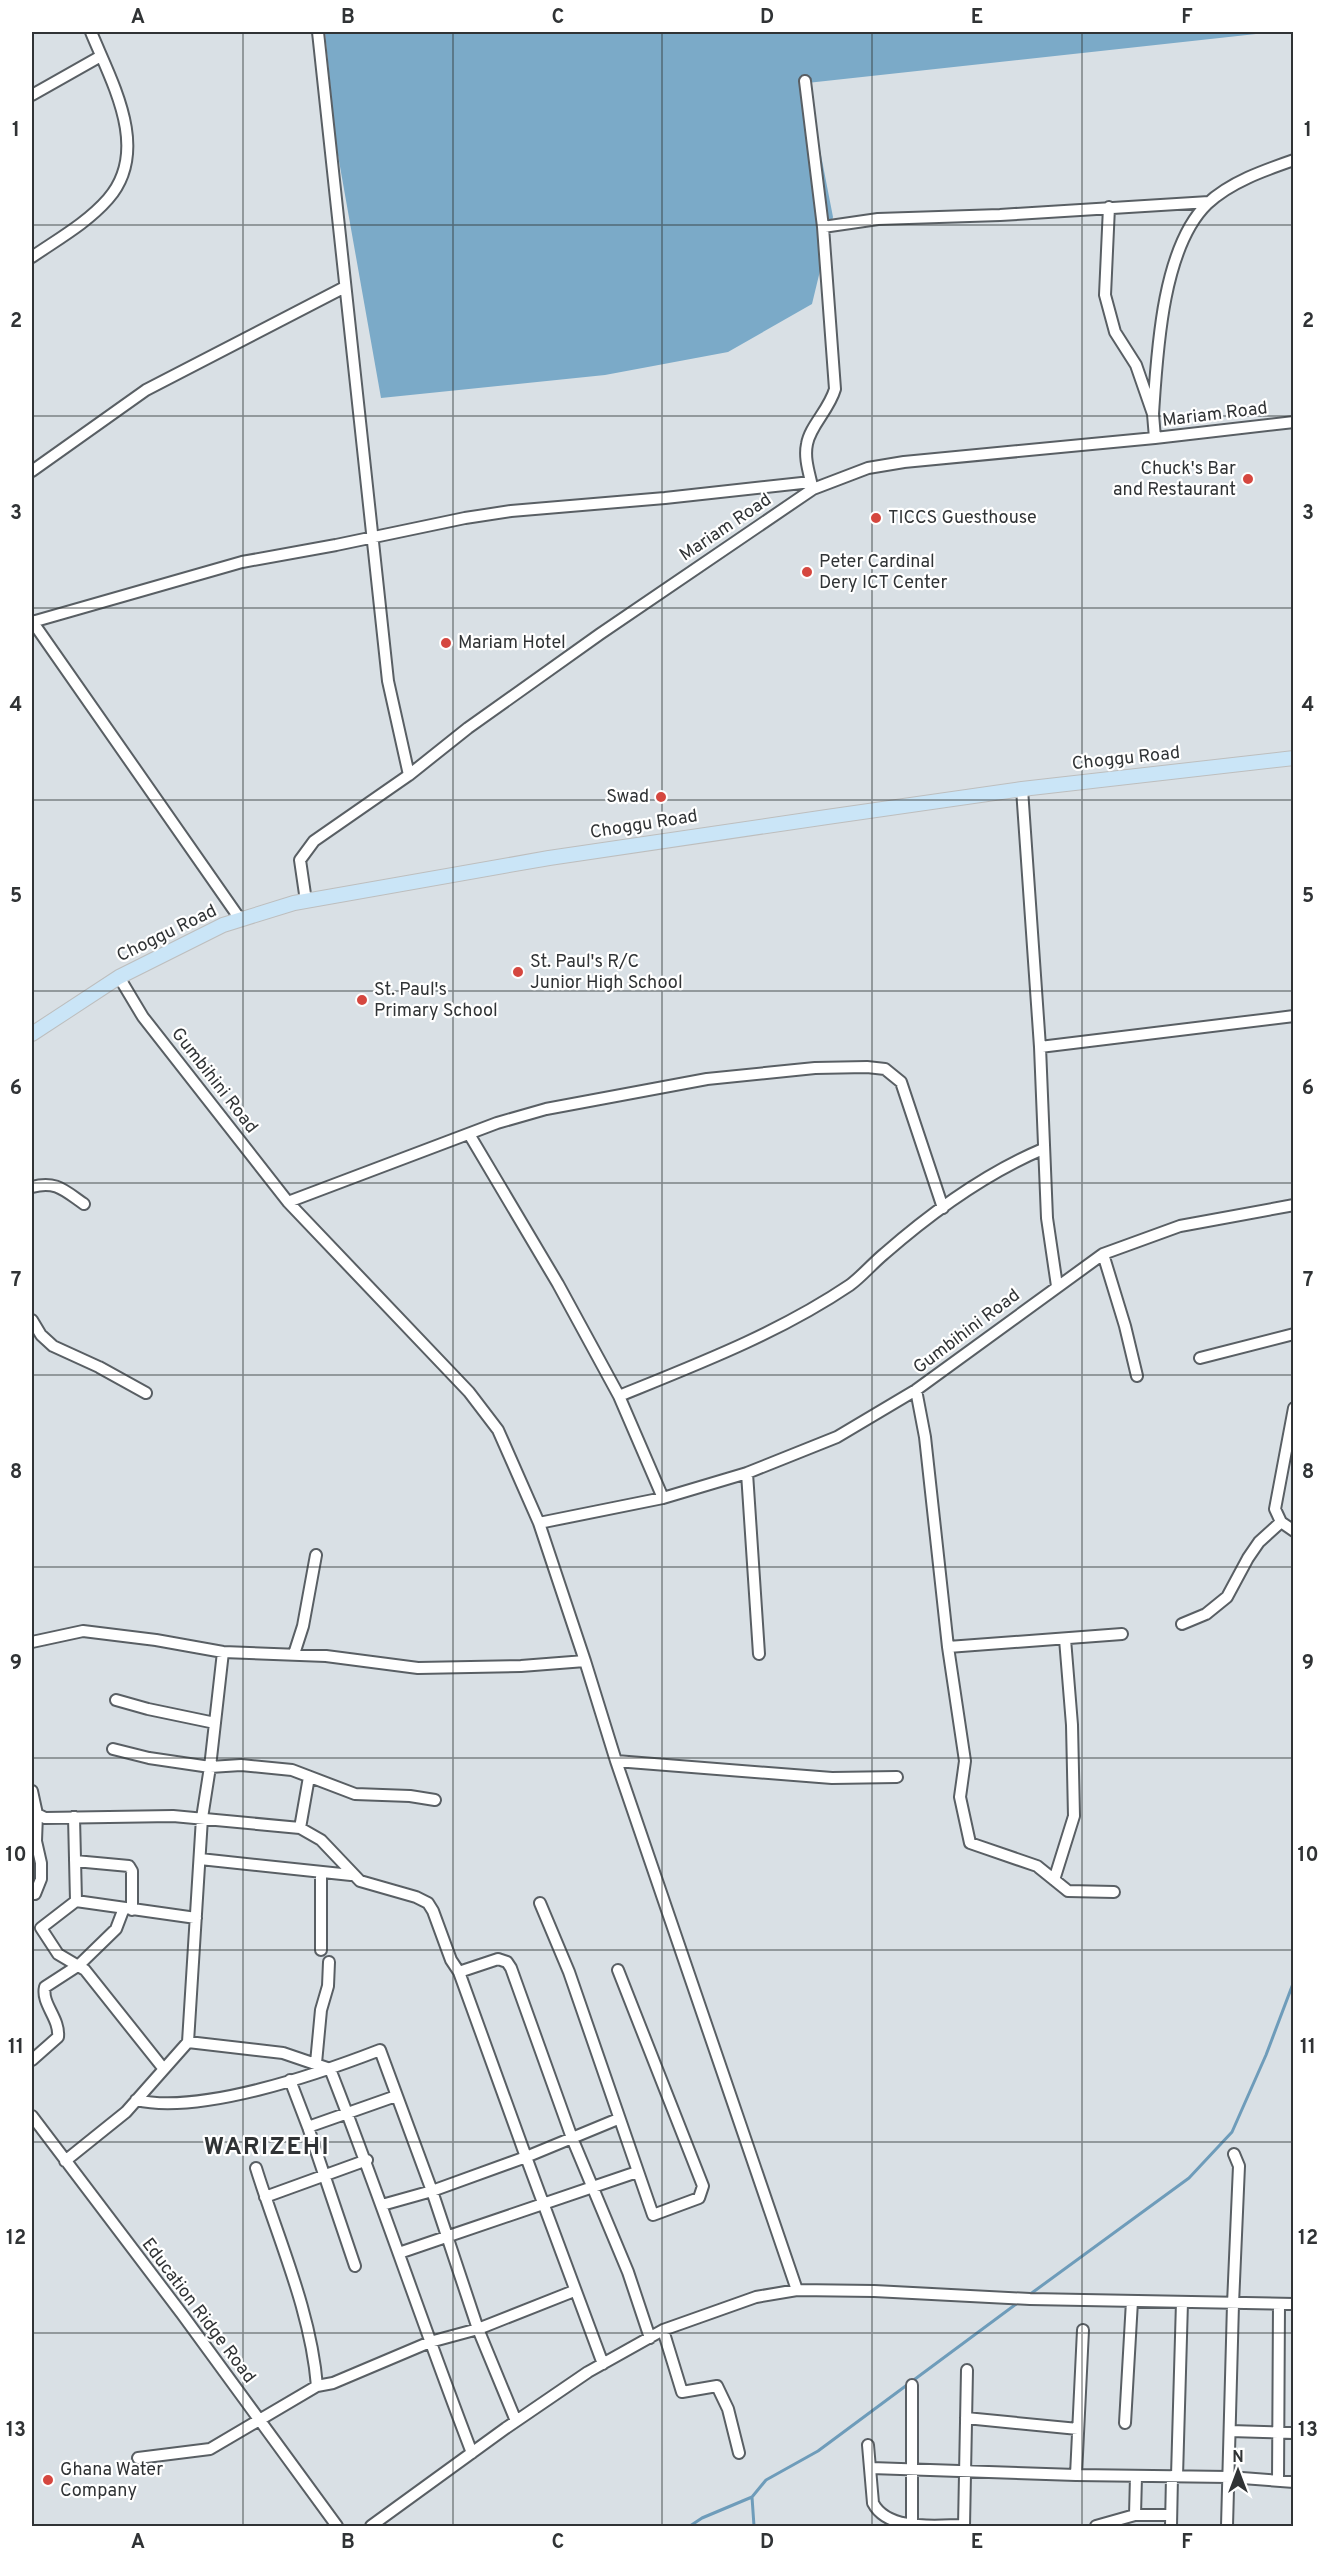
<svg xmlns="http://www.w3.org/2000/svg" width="1325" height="2558" font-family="Overpass,sans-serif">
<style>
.forest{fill:#7baac8}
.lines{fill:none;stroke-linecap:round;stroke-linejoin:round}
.stream{stroke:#6e9cba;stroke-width:3}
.minor-casing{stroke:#595f64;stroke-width:14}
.major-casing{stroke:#bdbebe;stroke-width:16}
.minor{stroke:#fff;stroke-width:10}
.major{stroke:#cae5f7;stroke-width:14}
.grid{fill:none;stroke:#303335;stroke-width:1.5;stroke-opacity:0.55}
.poi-dot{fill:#d5473f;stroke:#fff;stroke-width:2}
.labels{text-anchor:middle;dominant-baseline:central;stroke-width:4.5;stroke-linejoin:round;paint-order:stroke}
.street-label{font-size:18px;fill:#303335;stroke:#fff}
.poi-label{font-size:18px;fill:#303335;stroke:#fff;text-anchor:start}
.district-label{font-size:24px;font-weight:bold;letter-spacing:1.5px;fill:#303335;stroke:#fff}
.neatline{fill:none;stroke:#303335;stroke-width:2}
.grid-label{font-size:20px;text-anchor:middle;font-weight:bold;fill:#303335}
</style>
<rect width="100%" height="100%" fill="#d9e0e5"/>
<path class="forest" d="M 325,32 L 1274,32 L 807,83 L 833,217 L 812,304 L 728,352 L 605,375 L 381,398 L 336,144 Z"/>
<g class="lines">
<path class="stream" d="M 1029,2295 L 1189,2178 L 1232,2132 L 1266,2055 L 1294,1981
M 690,2526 L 702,2518 L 752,2497
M 754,2526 L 752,2497 L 766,2480 L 818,2451 L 1019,2302"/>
<g class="minor-casing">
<path id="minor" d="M 318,32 L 388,681 L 409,775
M 805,81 L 823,227 L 835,389 C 829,410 810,426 807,444 C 804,458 809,472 812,486
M 32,95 L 101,56
M 1109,207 L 1105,295 L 1115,332 L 1136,365 L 1153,414 L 1155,438
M 823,227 L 878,219 L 1000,215 L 1209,202
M 32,257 C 58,239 87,223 108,199 C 151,150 112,83 91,32
M 1153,414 C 1157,353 1162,248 1207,204 C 1230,182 1265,170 1294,160
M 32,471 L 146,390 L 345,287
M 32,621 L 240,919
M 32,622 L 242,562 L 336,545 L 465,518 L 511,511 L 665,498 L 811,482
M 1022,789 L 1040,1047 L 1047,1218 L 1057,1286
M 306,901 L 300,860 L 314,841 L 409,775 L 468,728 L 600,634 L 813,489 L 868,468 L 904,462 L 1155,438 L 1294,422
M 119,977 L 143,1017 L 288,1202 L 469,1392 L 498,1430 L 539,1523 L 585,1661
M 1040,1047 L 1294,1016
M 469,1134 L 558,1284 L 619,1396 L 663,1498
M 32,1187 C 56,1180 65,1191 84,1204
M 288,1202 L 497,1123 L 546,1109 L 707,1079 L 815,1068 L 867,1067 L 885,1069 L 901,1082 L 943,1208
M 1103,1254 L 1125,1326 L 1137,1376
M 32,1320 L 41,1335 L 53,1346 L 99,1367 L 146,1393
M 1200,1358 L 1294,1334
M 916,1390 L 925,1437 L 948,1647 L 965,1761 L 960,1797 L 970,1843 L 1037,1866 L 1068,1891 L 1114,1892
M 619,1396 C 698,1364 779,1333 850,1285 C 862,1276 872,1264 884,1254 C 932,1212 984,1174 1043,1149
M 1294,1408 L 1275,1509 L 1281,1522 L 1294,1531
M 747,1473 L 759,1654
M 539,1523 L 663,1498 L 747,1473 L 837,1437 L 916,1390 L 1103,1254 L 1180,1226 L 1294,1205
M 1182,1624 L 1206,1614 L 1227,1597 L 1248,1558 L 1259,1542 L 1281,1522
M 32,1642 L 83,1631 L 156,1640 L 223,1652 L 326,1656 L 418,1668 L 521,1666 L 585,1661 L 616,1761 L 797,2290
M 948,1647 L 1122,1634
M 294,1654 L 303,1626 L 316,1555
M 116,1700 L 148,1709 L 215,1723
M 113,1749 L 149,1758 L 210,1767 L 241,1765 L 292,1770 L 355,1794 L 410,1796 L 435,1800
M 616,1761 L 832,1778 L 897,1777
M 32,1791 L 37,1814 L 45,1818 L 173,1816 L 300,1828 L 321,1840 L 360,1881 L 416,1897 L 428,1903 L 433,1911 L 451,1960 L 459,1972 L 526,2157 L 432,2191 L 382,2205
M 74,1817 L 76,1901
M 300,1828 L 309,1777
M 200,1859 L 351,1875
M 75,1861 L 129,1866 L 132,1871 L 132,1910
M 1054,1880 L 1074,1816 L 1072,1725 L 1065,1639
M 35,1894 L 41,1879 L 41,1863 L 36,1841 L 37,1814
M 540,1903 L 569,1972 L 653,2215 L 699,2198 L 703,2186 L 618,1970
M 321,1950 L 321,1873
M 459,1972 L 498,1959 L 507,1962 L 511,1968 L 572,2138 L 628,2272 L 650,2338
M 188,2042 L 283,2053 L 330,2069 C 380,2196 423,2326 472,2453
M 32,2060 L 58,2037 C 60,2018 41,2004 45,1987 L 79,1965 L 116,1929 L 124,1908
M 316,2063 L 321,2010 L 328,1986 L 329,1962
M 163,2068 L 85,1970 L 58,1954 L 41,1928 L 76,1901 L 196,1918
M 290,2080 L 308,2127 L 355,2266
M 136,2100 C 200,2115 318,2074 380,2050 L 432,2191 L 478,2329 L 516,2421
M 32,2116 L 182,2314 L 337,2526
M 308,2127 L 396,2096
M 65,2161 L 126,2112 L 188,2042 L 202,1818 L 210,1767 L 223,1652
M 265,2197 L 367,2160
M 399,2253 L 637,2172
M 663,2330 L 682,2392 L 717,2386 L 728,2409 L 739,2453
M 603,2364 L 526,2157 L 618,2119
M 317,2386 L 333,2383 L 430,2342 L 478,2329 L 574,2291
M 966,2418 L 1078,2429
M 1125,2423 L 1132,2301
M 1230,2431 L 1294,2433
M 868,2445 L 873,2503 C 888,2532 937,2525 964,2525
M 138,2458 L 210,2449 L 317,2386 C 311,2311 278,2239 256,2168
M 871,2468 L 1076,2475 L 1229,2477 L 1294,2482
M 1076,2475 L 1083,2330
M 1177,2476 L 1182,2302
M 1278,2481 L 1279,2304
M 1135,2515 L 1171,2515
M 371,2526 L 506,2428 L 588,2372 L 663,2330 L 756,2297 L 797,2290 L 874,2291 L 1030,2299 L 1294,2304
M 912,2526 L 912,2385
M 964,2526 L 967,2370
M 1096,2526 L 1135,2515 L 1136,2476
M 1171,2526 L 1172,2476
M 1227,2526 L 1233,2304 L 1239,2166 L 1234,2154"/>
</g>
<g class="major-casing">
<path id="major" d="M 32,1034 L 119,977 L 223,925 L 294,903 L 549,858 L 827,817 L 1022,789 L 1294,758"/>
</g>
<use href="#minor" class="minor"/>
<use href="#major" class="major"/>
</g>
<path class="grid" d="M 243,32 L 243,2526M 453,32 L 453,2526M 662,32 L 662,2526M 872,32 L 872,2526M 1082,32 L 1082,2526M 32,225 L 1294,225M 32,416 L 1294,416M 32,608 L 1294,608M 32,800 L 1294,800M 32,991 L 1294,991M 32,1183 L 1294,1183M 32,1375 L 1294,1375M 32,1567 L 1294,1567M 32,1758 L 1294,1758M 32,1950 L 1294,1950M 32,2142 L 1294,2142M 32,2333 L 1294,2333"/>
<g class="poi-dot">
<circle cx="1248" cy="479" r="6"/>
<circle cx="876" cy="518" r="6"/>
<circle cx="807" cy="572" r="6"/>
<circle cx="446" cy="643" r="6"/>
<circle cx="661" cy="797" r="6"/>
<circle cx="518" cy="972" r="6"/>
<circle cx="362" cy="1000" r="6"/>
<circle cx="48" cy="2480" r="6"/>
</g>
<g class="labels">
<g class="street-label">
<text transform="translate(1215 415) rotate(-7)">Mariam Road</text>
<text transform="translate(726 528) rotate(-34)">Mariam Road</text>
<text transform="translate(1126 759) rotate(-6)">Choggu Road</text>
<text transform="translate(644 825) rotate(-9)">Choggu Road</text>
<text transform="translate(167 934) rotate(-26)">Choggu Road</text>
<text transform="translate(214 1081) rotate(52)">Gumbihini Road</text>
<text transform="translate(967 1332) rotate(-37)">Gumbihini Road</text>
<text transform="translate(198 2311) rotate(53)">Education Ridge Road</text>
</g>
<g class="poi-label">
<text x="1236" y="469" text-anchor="end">Chuck's Bar<tspan x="1236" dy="21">and Restaurant</tspan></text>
<text x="888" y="518">TICCS Guesthouse</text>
<text x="819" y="562">Peter Cardinal<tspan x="819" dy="21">Dery ICT Center</tspan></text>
<text x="458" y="643">Mariam Hotel</text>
<text x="649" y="797" text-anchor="end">Swad</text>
<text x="530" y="962">St. Paul's R/C<tspan x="530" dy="21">Junior High School</tspan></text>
<text x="374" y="990">St. Paul's<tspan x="374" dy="21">Primary School</tspan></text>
<text x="60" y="2470">Ghana Water<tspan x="60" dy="21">Company</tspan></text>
</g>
<g class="district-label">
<text x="267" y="2148">WARIZEHI</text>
</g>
</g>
<rect width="1325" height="2558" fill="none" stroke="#ffffff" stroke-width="66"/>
<g transform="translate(1238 2471)" stroke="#ffffff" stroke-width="4.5" paint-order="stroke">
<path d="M0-4.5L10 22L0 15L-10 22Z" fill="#303335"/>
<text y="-9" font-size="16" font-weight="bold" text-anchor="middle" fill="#303335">N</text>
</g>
<rect x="33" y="33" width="1259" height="2492" class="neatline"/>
<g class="grid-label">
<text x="138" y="23">A</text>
<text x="348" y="23">B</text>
<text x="558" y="23">C</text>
<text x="767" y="23">D</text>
<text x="977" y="23">E</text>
<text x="1187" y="23">F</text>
<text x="16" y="136">1</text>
<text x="1308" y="136">1</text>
<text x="16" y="327">2</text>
<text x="1308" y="327">2</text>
<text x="16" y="519">3</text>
<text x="1308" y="519">3</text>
<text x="16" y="711">4</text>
<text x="1308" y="711">4</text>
<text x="16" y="902">5</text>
<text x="1308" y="902">5</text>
<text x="16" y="1094">6</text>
<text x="1308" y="1094">6</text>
<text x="16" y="1286">7</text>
<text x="1308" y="1286">7</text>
<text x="16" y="1478">8</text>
<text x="1308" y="1478">8</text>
<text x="16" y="1669">9</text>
<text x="1308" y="1669">9</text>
<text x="16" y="1861">10</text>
<text x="1308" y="1861">10</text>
<text x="16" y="2053">11</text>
<text x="1308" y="2053">11</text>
<text x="16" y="2244">12</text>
<text x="1308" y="2244">12</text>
<text x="16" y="2436">13</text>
<text x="1308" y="2436">13</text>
<text x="138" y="2548">A</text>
<text x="348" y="2548">B</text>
<text x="558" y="2548">C</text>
<text x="767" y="2548">D</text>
<text x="977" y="2548">E</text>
<text x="1187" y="2548">F</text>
</g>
</svg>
